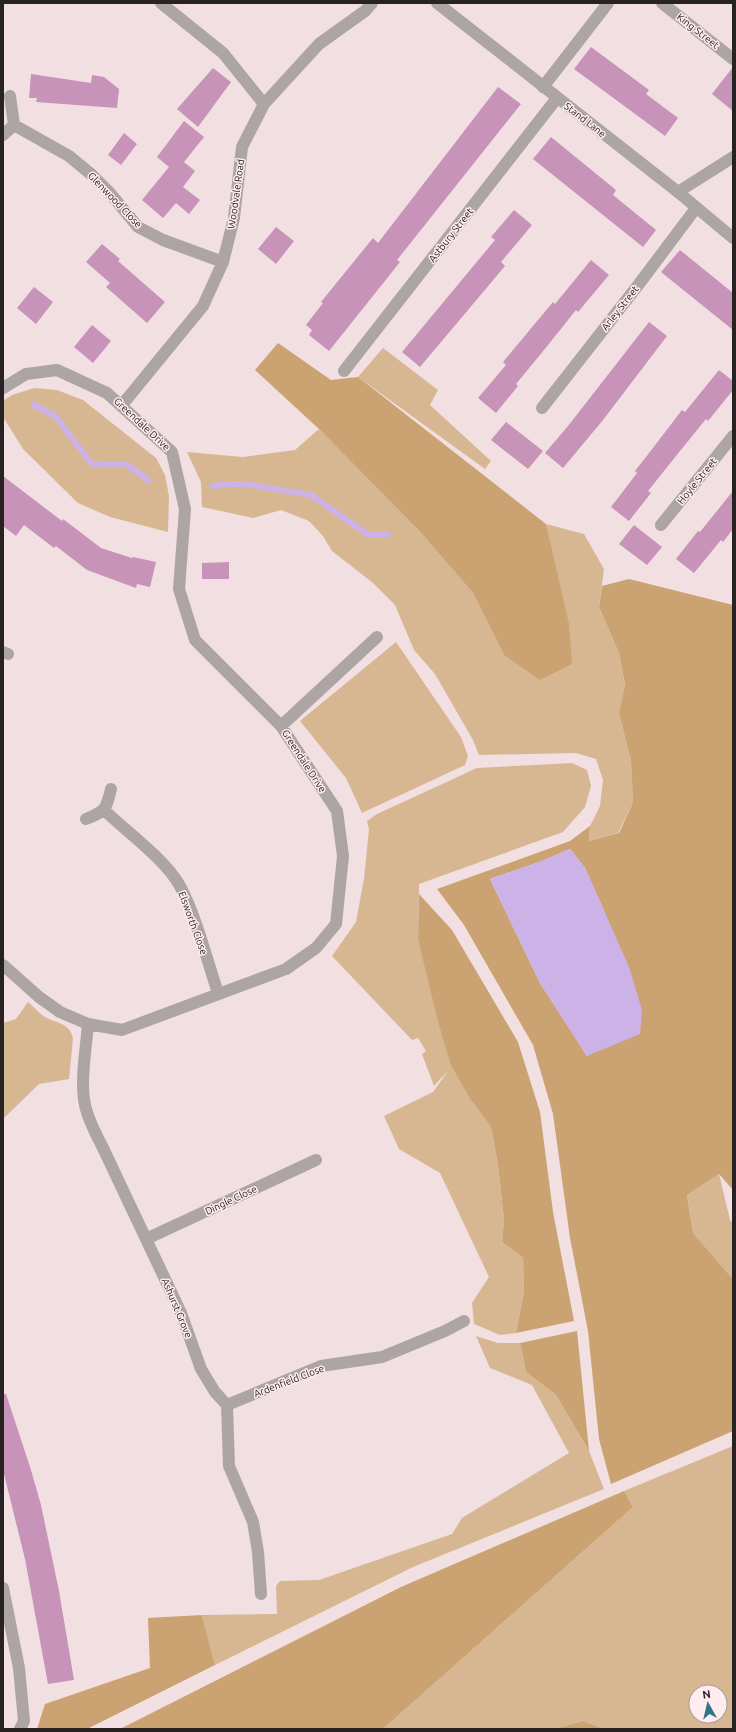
<svg xmlns="http://www.w3.org/2000/svg" width="736" height="1732" font-family="Ubuntu,sans-serif">
<style>
.green{fill:#d7b792;fill-rule:evenodd}
.forest{fill:#cba373;fill-rule:evenodd}
.water{fill:#ccb2e7}
.lines{fill:none;stroke-linecap:round;stroke-linejoin:round}
.stream{stroke:#ccb2e7;stroke-width:6}
.building{fill:#c793b8}
.minor{stroke:#aca5a3;stroke-width:12}
.tertiary{stroke:#aca5a3;stroke-width:12}
.labels{text-anchor:middle;dominant-baseline:central;stroke-width:3;stroke-linejoin:round;paint-order:stroke}
.street-label{font-size:10px;fill:#292223;stroke:#feecef}
</style>
<rect width="100%" height="100%" fill="#f1dfe1"/>
<path class="green" d="M 383,348 L 438,390 L 430,405 L 491,461 L 485,469 L 358,377 Z
M 34,388 L 57,390 L 83,400 L 156,458 L 165,475 L 169,496 L 168,532 L 110,517 L 78,503 L 23,449 L 3,417 L 3,401 L 12,395 Z
M 319,429 L 422,534 L 473,593 L 504,655 L 552,554 L 546,524 L 584,534 L 604,569 L 599,607 L 619,653 L 625,686 L 619,713 L 631,761 L 633,802 L 618,833 L 589,841 L 590,826 L 600,806 L 603,780 L 596,759 L 576,753 L 479,755 L 473,740 L 435,674 L 414,650 L 395,605 L 373,583 L 332,551 L 323,536 L 309,521 L 281,510 L 253,518 L 202,507 L 201,482 L 187,452 L 243,457 L 295,450 Z
M 396,642 L 461,737 L 468,756 L 465,765 L 362,813 L 346,778 L 300,721 Z
M 572,763 L 587,770 L 591,786 L 585,807 L 563,832 L 419,884 L 418,940 L 451,1066 L 470,1099 L 491,1127 L 498,1165 L 504,1220 L 502,1242 L 523,1258 L 524,1291 L 516,1333 L 500,1335 L 474,1324 L 472,1303 L 489,1277 L 440,1173 L 399,1149 L 384,1116 L 433,1092 L 448,1071 L 434,1086 L 422,1054 L 426,1051 L 418,1038 L 412,1040 L 332,956 L 356,922 L 364,879 L 369,829 L 367,821 L 377,814 L 477,768 Z
M 28,1002 C 33,1006 37,1011 42,1015 C 54,1024 69,1021 73,1038 L 69,1079 L 39,1084 L 3,1119 L 3,1023 L 16,1019 Z
M 719,1174 L 730,1220 L 733,1224 L 733,1279 L 693,1233 L 687,1195 Z
M 476,1336 L 498,1343 L 520,1343 L 526,1372 L 556,1395 L 589,1451 L 604,1489 L 413,1567 L 215,1665 L 202,1615 L 277,1614 L 276,1586 L 280,1581 L 319,1580 L 452,1534 L 462,1518 L 569,1453 L 532,1385 L 490,1368 Z
M 733,1446 L 733,1729 L 604,1729 L 583,1721 L 554,1729 L 383,1729 L 633,1507 L 624,1491 ZM 696,1692 L 720,1692 L 720,1716 L 696,1716 Z"/>
<path class="forest" d="M 278,343 L 331,380 L 358,377 L 546,524 L 569,624 L 572,664 L 540,680 L 504,655 L 473,593 L 422,534 L 319,429 L 255,370 Z
M 629,579 L 733,605 L 733,1190 L 719,1174 L 687,1195 L 693,1233 L 733,1279 L 733,1431 L 611,1484 L 599,1439 L 588,1331 L 570,1238 L 553,1114 L 533,1045 L 464,925 L 437,889 L 570,841 L 590,826 L 589,841 L 619,833 L 633,802 L 631,761 L 619,713 L 625,685 L 619,653 L 599,607 L 602,586 ZM 570,849 L 585,868 L 605,913 L 587,1056 L 540,983 L 490,879 L 539,862 Z
M 419,894 L 452,930 L 518,1042 L 540,1112 L 553,1212 L 574,1321 L 516,1333 L 524,1291 L 523,1258 L 502,1242 L 504,1220 L 498,1165 L 491,1127 L 470,1099 L 451,1066 L 439,1025 L 418,940 Z
M 577,1331 L 589,1451 L 556,1395 L 526,1372 L 520,1343 Z
M 624,1491 L 633,1507 L 383,1729 L 120,1729 L 401,1587 Z
M 202,1615 L 215,1665 L 87,1729 L 37,1729 L 45,1704 L 150,1668 L 148,1618 Z
M 583,1721 L 604,1729 L 554,1729 Z"/>
<path class="water" d="M 570,849 L 585,868 L 629,967 L 642,1010 L 640,1034 L 587,1056 L 540,983 L 490,879 L 539,862 Z"/>
<g class="lines">
<path class="stream" d="M 34,405 L 55,416 L 92,464 L 128,465 L 149,481
M 213,486 L 229,484 L 245,484 L 311,495 L 367,534 L 388,534"/>
</g>
<path class="building" d="M 591,47 L 649,90 L 646,94 L 678,118 L 665,136 L 574,69 Z
M 733,67 L 733,111 L 712,94 Z
M 213,68 L 231,82 L 198,127 L 177,109 Z
M 31,74 L 91,83 L 92,75 L 104,77 L 119,89 L 117,108 L 36,102 L 37,98 L 29,98 Z
M 498,87 L 521,104 L 397,260 L 400,262 L 329,351 L 309,335 L 312,330 L 306,325 L 323,303 L 321,302 L 373,238 L 378,243 Z
M 184,121 L 204,137 L 184,162 L 195,171 L 183,187 L 200,200 L 189,214 L 176,203 L 163,218 L 142,200 L 169,167 L 157,157 Z
M 124,133 L 137,144 L 121,165 L 108,155 Z
M 551,137 L 616,190 L 613,195 L 656,230 L 643,247 L 533,159 Z
M 514,210 L 532,225 L 501,262 L 505,266 L 420,367 L 402,352 L 495,240 L 491,237 Z
M 276,227 L 294,241 L 276,264 L 258,249 Z
M 102,244 L 120,259 L 118,261 L 165,302 L 147,323 L 106,287 L 110,283 L 86,262 Z
M 680,250 L 733,293 L 733,330 L 661,272 Z
M 591,260 L 609,275 L 578,312 L 576,310 L 544,350 L 516,384 L 518,386 L 496,413 L 478,398 L 506,365 L 503,362 L 553,302 L 555,304 Z
M 34,287 L 53,302 L 36,324 L 17,308 Z
M 649,322 L 667,336 L 603,420 L 563,468 L 545,453 L 568,426 Z
M 92,325 L 111,341 L 93,363 L 74,347 Z
M 719,370 L 733,381 L 733,390 L 708,421 L 706,419 L 680,451 L 648,491 L 651,493 L 629,521 L 611,507 L 637,473 L 635,471 L 646,457 L 682,410 L 685,412 Z
M 506,422 L 543,451 L 528,469 L 491,440 Z
M 3,476 L 62,521 L 63,519 L 101,548 L 132,558 L 133,557 L 156,562 L 150,587 L 137,584 L 136,588 L 87,570 L 56,546 L 54,548 L 24,525 L 16,536 L 3,526 Z
M 733,491 L 733,529 L 723,542 L 721,540 L 694,573 L 676,559 L 698,531 L 700,532 Z
M 634,525 L 662,547 L 647,565 L 619,544 Z
M 229,562 L 229,579 L 202,579 L 202,563 Z
M 3,1394 L 6,1394 L 31,1470 L 41,1505 L 59,1591 L 74,1680 L 48,1684 L 25,1559 L 3,1470 Z"/>
<g class="lines">
<path class="minor" d="M 161,3 L 223,53 L 264,104
M 662,3 L 733,59
M 543,87 L 608,3
M 14,125 L 69,156 L 92,175 L 110,193 L 138,227 L 163,240 L 223,262
M 3,135 L 14,125 L 10,96
M 678,192 L 733,157
M 344,371 L 557,98
M 3,388 L 26,374 L 57,370 L 107,393 L 172,452 L 185,509 L 179,589 L 195,640 L 281,726 L 337,811 L 343,856 L 336,924 L 316,948 L 286,969 L 122,1030 L 88,1024 L 60,1012 L 39,997 L 3,965
M 122,405 L 203,306 L 223,262 L 234,218 L 242,147 L 264,104 L 319,44 L 365,11 L 372,3
M 542,408 L 639,284 L 696,208
M 661,525 L 733,436
M 3,652 L 8,654
M 281,726 L 377,637
M 104,810 C 127,832 165,859 180,886 C 196,916 207,960 218,993
M 86,819 C 106,811 106,809 111,789
M 88,1024 C 86,1049 80,1081 85,1105 C 88,1120 96,1134 103,1148 L 181,1313 L 201,1369 L 215,1392 L 227,1405 L 229,1466 L 253,1522 L 258,1552 L 261,1594
M 146,1239 L 316,1160
M 227,1405 L 321,1366 L 382,1357 L 445,1331 L 464,1321
M 3,1588 L 19,1668 L 24,1721 L 20,1729"/>
<path class="tertiary" d="M 437,3 L 678,192 L 733,238"/>
</g>
<g class="labels">
<g class="street-label">
<text transform="translate(698 31) rotate(38)">King Street</text>
<text transform="translate(585 120) rotate(38)">Stand Lane</text>
<text transform="translate(236 194) rotate(-82)">Woodvale Road</text>
<text transform="translate(115 200) rotate(46)">Glenwood Close</text>
<text transform="translate(451 235) rotate(-52)">Astbury Street</text>
<text transform="translate(620 308) rotate(-52)">Arley Street</text>
<text transform="translate(142 424) rotate(43)">Greendale Drive</text>
<text transform="translate(697 481) rotate(-51)">Hoyle Street</text>
<text transform="translate(304 761) rotate(57)">Greendale Drive</text>
<text transform="translate(193 923) rotate(70)">Elsworth Close</text>
<text transform="translate(231 1200) rotate(-25)">Dingle Close</text>
<text transform="translate(177 1308) rotate(67)">Ashurst Grove</text>
<text transform="translate(289 1381) rotate(-21)">Ardenfield Close</text>
</g>
</g>
<rect width="736" height="1732" fill="none" stroke="#292223" stroke-width="8"/>
<g transform="translate(708 1704) rotate(352)"><circle r="19" fill="#feecef" stroke="#a99b9d"/>
<path d="M0-3L7 15L0 10L-7 15Z" fill="#307583"/>
<text y="-6" font-size="11" font-weight="bold" text-anchor="middle" fill="#292223">N</text>
</g>
</svg>
